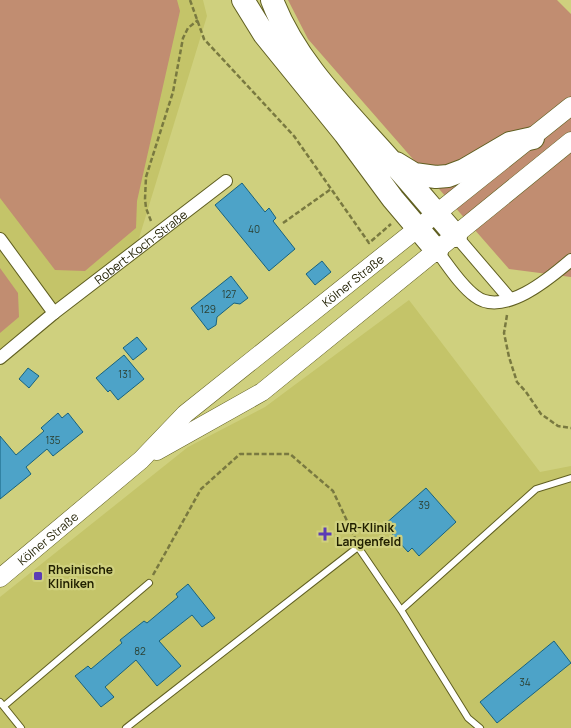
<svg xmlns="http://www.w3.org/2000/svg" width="571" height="728" font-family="Manrope,sans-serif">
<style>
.built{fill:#c4c469}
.green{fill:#c18d71}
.building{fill:#4da3c8;stroke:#17627f}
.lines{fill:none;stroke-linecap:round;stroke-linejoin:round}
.lane-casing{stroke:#605f21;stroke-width:8}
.street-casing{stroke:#605f21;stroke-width:14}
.secondary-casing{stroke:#605f21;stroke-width:19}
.highway-casing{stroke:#605f21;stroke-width:24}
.path{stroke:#797940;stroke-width:2.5;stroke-dasharray:5 2.5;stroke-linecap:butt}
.lane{stroke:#fff;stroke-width:6}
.street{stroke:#fff;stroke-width:12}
.secondary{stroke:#fff;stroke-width:18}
.highway{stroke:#fff;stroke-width:22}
.poi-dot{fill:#5b3cb5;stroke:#cfd07e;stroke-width:2}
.labels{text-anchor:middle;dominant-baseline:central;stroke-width:4.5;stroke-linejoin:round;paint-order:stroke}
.number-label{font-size:10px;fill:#2b4032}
.street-label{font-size:12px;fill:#201f00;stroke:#cfd07e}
.poi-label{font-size:12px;font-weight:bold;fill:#201f00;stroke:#cfd07e;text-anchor:start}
</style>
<rect width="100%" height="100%" fill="#cfd07e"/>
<path class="built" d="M 0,0 L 203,0 L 207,16 L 136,248 L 0,363 Z
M 409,300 L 540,472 L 571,466 L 571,728 L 0,728 L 0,597 L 188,447 L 265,407 Z"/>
<path class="green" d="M 0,0 L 177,0 L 180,11 L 137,201 L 136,228 L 85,271 L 55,270 L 0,198 Z
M 288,0 L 557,0 L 571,14 L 571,277 L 509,269 L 308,39 Z
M 0,268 L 18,293 L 19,317 L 0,333 Z"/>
<path class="building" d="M 242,183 L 265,212 L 269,208 L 276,218 L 273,221 L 295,249 L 269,271 L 215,205 Z
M 322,261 L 331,272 L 315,285 L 306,274 Z
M 231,276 L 248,298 L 240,304 L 234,303 L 217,317 L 216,325 L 208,330 L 191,308 Z
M 137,337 L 147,349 L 133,360 L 123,348 Z
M 124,355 L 144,379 L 118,400 L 110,390 L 108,392 L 96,378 Z
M 28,368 L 39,376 L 29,388 L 19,379 Z
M 58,413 L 62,418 L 68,413 L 83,432 L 53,456 L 47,449 L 26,467 L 31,474 L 0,499 L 0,436 L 16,455 L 44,431 L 41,428 Z
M 426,488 L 456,522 L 419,556 L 412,548 L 408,552 L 384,525 Z
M 188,584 L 215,618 L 202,627 L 192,615 L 159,641 L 181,666 L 157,686 L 136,660 L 105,687 L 114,697 L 101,707 L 75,676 L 88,666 L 91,669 L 122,643 L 120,640 L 144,621 L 147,623 L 178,597 L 176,594 Z
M 554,641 L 571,663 L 497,723 L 480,702 Z"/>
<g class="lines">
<g class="lane-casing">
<path id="lane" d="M 401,610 L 536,489 L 571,478
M 0,702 L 21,728
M 4,706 L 149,583
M 126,728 L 358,547 L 401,610 L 468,718 L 480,728"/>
</g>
<g class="street-casing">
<g id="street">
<path d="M 456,236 L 510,299"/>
<path d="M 0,239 L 54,313 L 0,358"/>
<path d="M 437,251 C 448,265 460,285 475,296 C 503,318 550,278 571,260"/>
<path id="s1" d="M 54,313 L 226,181"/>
</g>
</g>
<g class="secondary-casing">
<g id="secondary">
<path d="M 157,451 L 262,392 L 571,141"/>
<path id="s2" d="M 0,578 L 141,460 L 185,414 L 571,106"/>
</g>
</g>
<g class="highway-casing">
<path id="highway" d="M 243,0 L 264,34 L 345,134 L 393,199 L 437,251
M 272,0 C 296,63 347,111 391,161 C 413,185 434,211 456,236
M 396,163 L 414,174 L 436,177 L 448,176 L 464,170 L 510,143 L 533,138"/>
</g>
<path class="path" d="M 190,0 L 204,39 L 294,136 L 369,243 L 391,224
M 151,221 L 146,208 L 145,199 L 146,177 L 173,92 L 183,38 L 188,28 L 198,20
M 283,223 L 331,189
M 507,315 L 504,333 L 509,357 L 517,382 L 526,392 L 541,414 L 558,426 L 571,428
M 153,575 L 201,489 L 240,454 L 290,454 L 333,491 L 355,538"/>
<use href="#lane" class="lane"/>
<use href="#street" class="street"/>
<use href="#secondary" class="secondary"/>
<use href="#highway" class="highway"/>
</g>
<g class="poi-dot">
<path d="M322.5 526.5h5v5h5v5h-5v5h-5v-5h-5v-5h5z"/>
<rect x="33" y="571" width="10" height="10" rx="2.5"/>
</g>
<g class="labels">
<g class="number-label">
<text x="254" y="229">40</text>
<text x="229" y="294">127</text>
<text x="208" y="309">129</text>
<text x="125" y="374">131</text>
<text x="53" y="440">135</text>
<text x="424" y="505">39</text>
<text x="140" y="651">82</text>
<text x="525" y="682">34</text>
</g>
<g class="street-label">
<text stroke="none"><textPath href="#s1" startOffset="109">Robert-Koch-Straße</textPath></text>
<text stroke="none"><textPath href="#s2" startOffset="462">Kölner Straße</textPath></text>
<text stroke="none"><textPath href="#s2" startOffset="62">Kölner Straße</textPath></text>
</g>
<g class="poi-label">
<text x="336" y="527">LVR-Klinik<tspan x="336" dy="14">Langenfeld</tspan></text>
<text x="48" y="569">Rheinische<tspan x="48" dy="14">Kliniken</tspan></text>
</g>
</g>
</svg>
